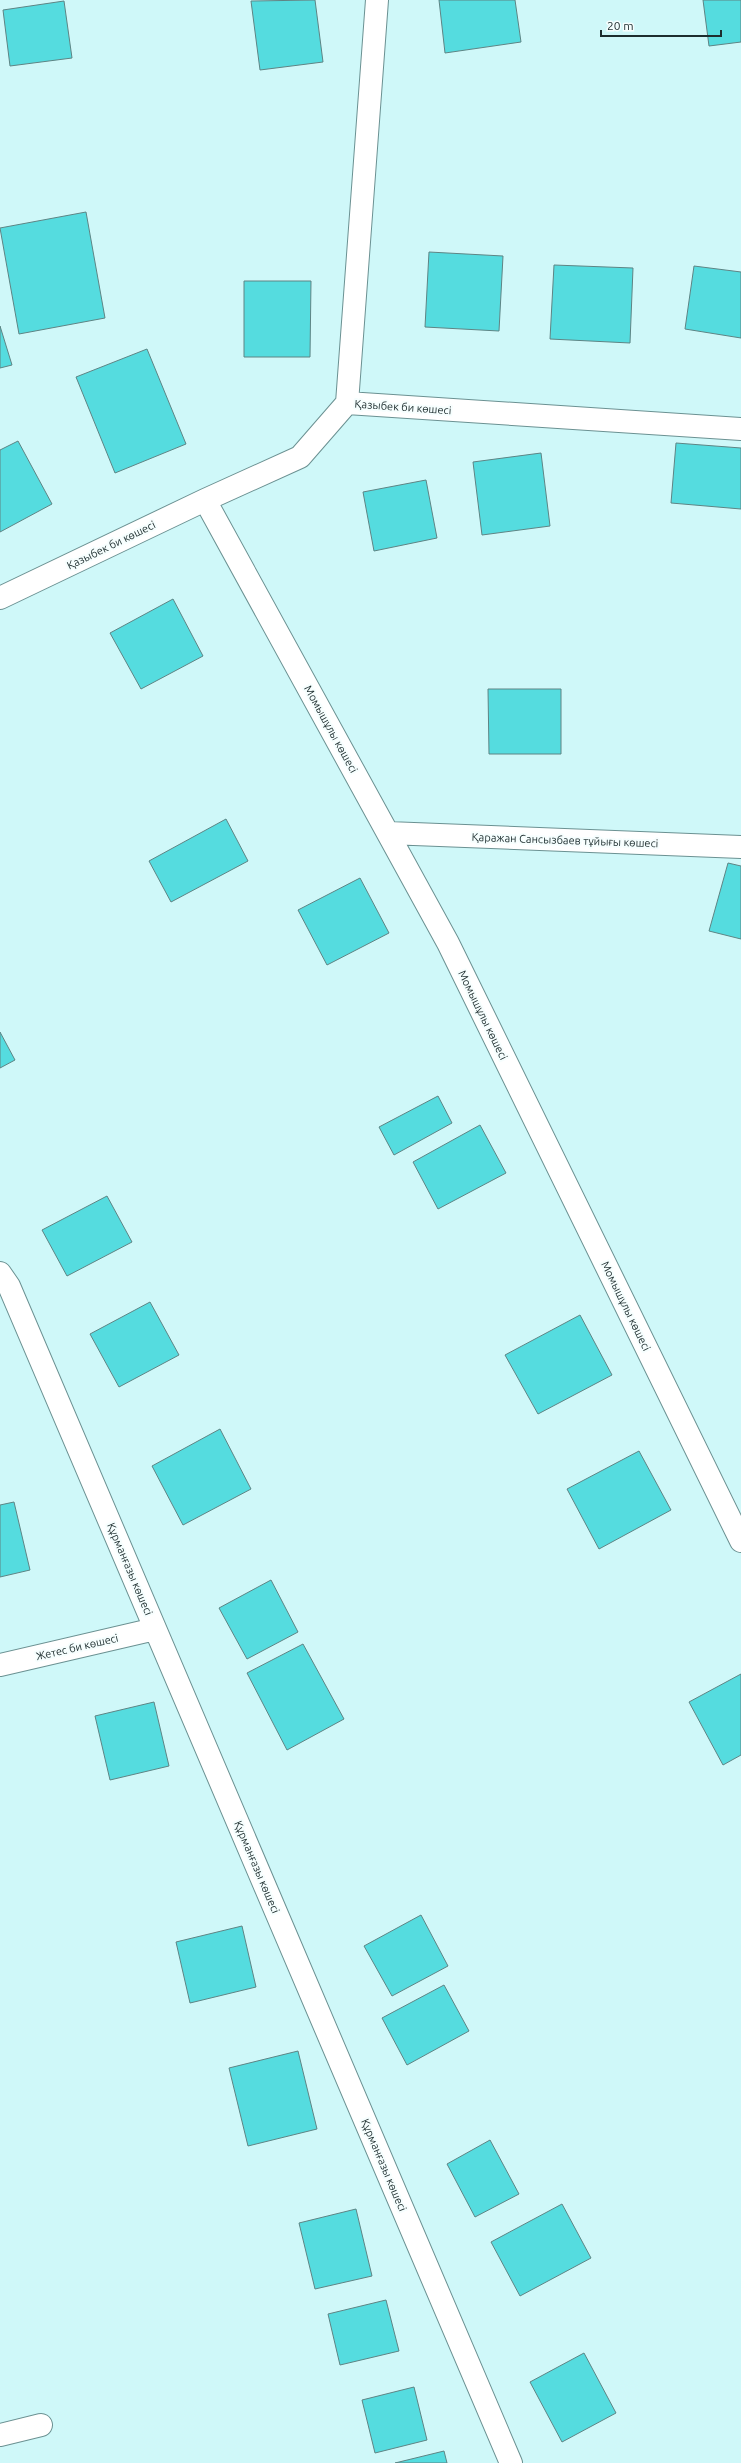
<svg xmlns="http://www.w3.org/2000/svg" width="741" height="2463" font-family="Ubuntu,sans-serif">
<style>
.building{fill:#55dcdf;stroke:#5e8484}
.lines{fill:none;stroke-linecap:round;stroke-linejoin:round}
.street-casing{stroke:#6b9192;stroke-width:24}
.street{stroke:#fff;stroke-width:22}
.labels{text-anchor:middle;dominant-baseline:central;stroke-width:4;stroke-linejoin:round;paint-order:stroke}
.street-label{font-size:11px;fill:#1d2d2e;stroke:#f6fefe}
</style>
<rect width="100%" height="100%" fill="#cff8f9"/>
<path class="building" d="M 315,0 L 323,62 L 260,70 L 251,1 Z
M 439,0 L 515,0 L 521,42 L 445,53 Z
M 703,0 L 741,0 L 741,42 L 709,46 Z
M 64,1 L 72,58 L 10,66 L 3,10 Z
M 86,212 L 105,318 L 19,334 L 0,228 Z
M 429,252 L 503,256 L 499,331 L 425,327 Z
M 554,265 L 633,268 L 630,343 L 550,339 Z
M 694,266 L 741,272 L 741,338 L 685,329 Z
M 244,281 L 311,281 L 310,357 L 244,357 Z
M 0,326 L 12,365 L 0,368 Z
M 147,349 L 186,444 L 115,473 L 76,377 Z
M 18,441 L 52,504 L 0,532 L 0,450 Z
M 676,443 L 741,448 L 741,509 L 671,503 Z
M 541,453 L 550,526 L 482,535 L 473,462 Z
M 426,480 L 437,538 L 374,551 L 363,492 Z
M 173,599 L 203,656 L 141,689 L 110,633 Z
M 488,689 L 561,689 L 561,754 L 489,754 Z
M 226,819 L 248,861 L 171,902 L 149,861 Z
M 728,863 L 741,866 L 741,939 L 709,931 Z
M 360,878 L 389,933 L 327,965 L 298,910 Z
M 0,1032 L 15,1060 L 0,1068 Z
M 438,1096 L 452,1123 L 394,1155 L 379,1127 Z
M 480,1125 L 506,1173 L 438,1209 L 413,1162 Z
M 107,1196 L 132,1242 L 67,1276 L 42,1230 Z
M 150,1302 L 179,1355 L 119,1387 L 90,1334 Z
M 580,1315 L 612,1375 L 538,1414 L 505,1355 Z
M 220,1429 L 251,1489 L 183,1525 L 152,1466 Z
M 639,1451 L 671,1510 L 599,1549 L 567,1489 Z
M 14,1502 L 30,1570 L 0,1577 L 0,1505 Z
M 271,1580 L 298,1632 L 247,1659 L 219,1608 Z
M 303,1644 L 344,1719 L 287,1750 L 247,1673 Z
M 741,1674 L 741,1755 L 723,1765 L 689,1702 Z
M 154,1702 L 169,1766 L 110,1780 L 95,1716 Z
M 421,1915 L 448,1966 L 392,1996 L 364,1946 Z
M 242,1926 L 256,1987 L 190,2003 L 176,1942 Z
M 444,1985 L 469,2031 L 407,2065 L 382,2018 Z
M 298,2051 L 317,2129 L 248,2146 L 229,2068 Z
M 490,2140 L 519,2194 L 475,2217 L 447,2164 Z
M 562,2204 L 591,2258 L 520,2296 L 491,2242 Z
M 356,2209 L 372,2276 L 315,2289 L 299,2223 Z
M 386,2300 L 399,2351 L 340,2365 L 328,2314 Z
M 584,2353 L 616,2413 L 562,2442 L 530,2382 Z
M 414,2387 L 427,2440 L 375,2453 L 362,2400 Z
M 444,2451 L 447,2463 L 395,2463 Z"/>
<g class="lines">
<g class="street-casing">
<path id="street" d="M 347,403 L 377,0
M 205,500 L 448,943 L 741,1541
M 0,598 L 205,500 L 300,457 L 347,403 L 741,429
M 388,833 L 741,847
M 0,1273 L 9,1286 L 511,2463
M 0,1665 L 155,1629
M 0,2435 L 41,2425"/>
</g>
<use href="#street" class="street"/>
</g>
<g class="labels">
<g class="street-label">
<text transform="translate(403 407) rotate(4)">Қазыбек би көшесі</text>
<text transform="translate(111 545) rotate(-26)">Қазыбек би көшесі</text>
<text transform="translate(331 729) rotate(61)">Момышұлы көшесі</text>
<text transform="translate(565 840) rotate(2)">Қаражан Сансызбаев тұйығы көшесі</text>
<text transform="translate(483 1015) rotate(64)">Момышұлы көшесі</text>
<text transform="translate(626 1306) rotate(64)">Момышұлы көшесі</text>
<text transform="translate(130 1569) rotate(67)">Құрманғазы көшесі</text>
<text transform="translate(77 1647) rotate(-13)">Жетес би көшесі</text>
<text transform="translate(257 1867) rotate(67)">Құрманғазы көшесі</text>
<text transform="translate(384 2165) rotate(67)">Құрманғазы көшесі</text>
</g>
</g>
<path d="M601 30v6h120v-6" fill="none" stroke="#1d2d2e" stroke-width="2"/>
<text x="607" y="30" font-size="12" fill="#1d2d2e" stroke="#f6fefe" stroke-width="3" paint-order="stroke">20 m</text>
</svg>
